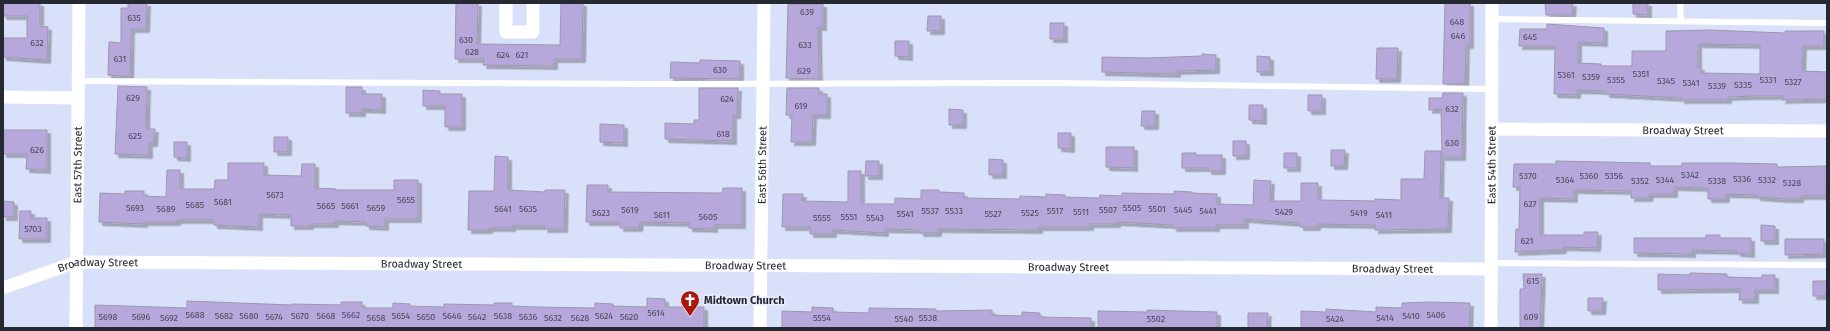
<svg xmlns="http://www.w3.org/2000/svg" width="1830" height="331" font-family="'Fira Sans',sans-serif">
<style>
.building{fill:#b6a8db;stroke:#9d97af;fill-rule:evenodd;filter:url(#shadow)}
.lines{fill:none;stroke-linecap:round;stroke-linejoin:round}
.service{stroke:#fff;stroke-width:6}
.minor{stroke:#fff;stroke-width:13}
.labels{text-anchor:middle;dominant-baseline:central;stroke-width:3;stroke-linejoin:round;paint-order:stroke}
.number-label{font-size:9px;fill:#4a485c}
.street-label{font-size:11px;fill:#262832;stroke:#e9edfd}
.poi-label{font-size:11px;font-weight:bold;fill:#262832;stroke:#e9edfd;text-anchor:start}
</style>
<defs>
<filter id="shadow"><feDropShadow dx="3.5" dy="3.5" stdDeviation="0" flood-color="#0004"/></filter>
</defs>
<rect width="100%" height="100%" fill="#d9e0f9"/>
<path class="building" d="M 3,3 L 40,3 L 40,26 L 48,27 L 47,60 L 3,57 L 3,38 L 27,38 L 27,16 L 3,16 Z
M 128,3 L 147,3 L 146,29 L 131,29 L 130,77 L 108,75 L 109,42 L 121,43 L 121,8 L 128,8 Z
M 456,3 L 478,3 L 477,44 L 560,45 L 561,3 L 583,3 L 582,59 L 554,59 L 554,66 L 483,65 L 484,59 L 455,59 Z
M 1445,3 L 1470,3 L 1470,45 L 1466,45 L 1465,84 L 1443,84 Z
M 1545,3 L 1573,3 L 1572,15 L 1546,15 Z
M 1633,3 L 1648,3 L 1648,15 L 1633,14 Z
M 788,4 L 823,4 L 823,27 L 818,27 L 819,79 L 786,78 Z
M 928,16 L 941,16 L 941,31 L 927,31 Z
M 1050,23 L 1064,23 L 1064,39 L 1050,39 Z
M 1547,24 L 1604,28 L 1604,43 L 1578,42 L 1578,63 L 1601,64 L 1601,66 L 1632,66 L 1632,51 L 1666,51 L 1666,31 L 1709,30 L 1785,33 L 1785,31 L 1824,31 L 1824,46 L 1803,46 L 1802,71 L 1827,72 L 1827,99 L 1782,100 L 1783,96 L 1752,96 L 1728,97 L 1728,100 L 1681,100 L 1681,98 L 1606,94 L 1606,91 L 1577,90 L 1577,95 L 1554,94 L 1555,46 L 1519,46 L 1520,29 L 1547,29 ZM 1698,44 L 1760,45 L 1760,74 L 1701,73 L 1701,67 L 1698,67 Z
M 895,41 L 909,41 L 909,57 L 895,56 Z
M 1377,48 L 1398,48 L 1397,79 L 1376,79 Z
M 1202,54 L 1216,55 L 1216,70 L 1177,71 L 1177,74 L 1102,72 L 1102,57 L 1147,58 L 1202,56 Z
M 1257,56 L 1270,57 L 1270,72 L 1257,72 Z
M 700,60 L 740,61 L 740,79 L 670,78 L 671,62 L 700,63 Z
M 118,86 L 147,87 L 146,129 L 155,129 L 154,143 L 149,143 L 149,155 L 115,154 Z
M 346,87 L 362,87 L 362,94 L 382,94 L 382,110 L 362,109 L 362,113 L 346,113 Z
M 699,88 L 738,88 L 737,115 L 733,115 L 733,141 L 665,139 L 665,123 L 694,124 L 694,120 L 699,120 Z
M 787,88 L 819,88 L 819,94 L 827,94 L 827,115 L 813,115 L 812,142 L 791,142 L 792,115 L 786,115 Z
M 423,90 L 440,91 L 440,94 L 462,94 L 462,127 L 445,127 L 445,106 L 423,106 Z
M 1443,93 L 1463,93 L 1462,157 L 1442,157 L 1441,109 L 1429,110 L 1429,98 L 1442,98 Z
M 1308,95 L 1322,95 L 1322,111 L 1308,111 Z
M 1249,105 L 1263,105 L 1263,121 L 1249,120 Z
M 949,109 L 963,110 L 963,125 L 949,125 Z
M 1142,111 L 1155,111 L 1155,126 L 1141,126 Z
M 600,124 L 624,125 L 624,143 L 600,142 Z
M 3,130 L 47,130 L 47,170 L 26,169 L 27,154 L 3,154 Z
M 1058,133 L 1071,133 L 1071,149 L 1058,148 Z
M 274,137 L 288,137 L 288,152 L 274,152 Z
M 1233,141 L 1246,141 L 1246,156 L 1233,156 Z
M 174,142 L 187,142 L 187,158 L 174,157 Z
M 1106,147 L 1134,147 L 1134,168 L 1106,167 Z
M 1331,150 L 1345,150 L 1344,166 L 1331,166 Z
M 1425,151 L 1441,151 L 1440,198 L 1449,198 L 1448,229 L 1375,230 L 1375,225 L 1317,224 L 1317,227 L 1300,227 L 1300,223 L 1245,219 L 1245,225 L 1216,225 L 1216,228 L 1173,228 L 1173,225 L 1117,222 L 1117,224 L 1090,224 L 1090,227 L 1039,227 L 1039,230 L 938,229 L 938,233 L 920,233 L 920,230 L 885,229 L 885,233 L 833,230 L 833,234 L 810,234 L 810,227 L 782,227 L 783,194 L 803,194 L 802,201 L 848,202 L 848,171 L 861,171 L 861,204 L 895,204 L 895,198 L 921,199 L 921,190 L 939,190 L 939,192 L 964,193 L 964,198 L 1020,199 L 1020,196 L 1046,197 L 1046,194 L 1065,195 L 1065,197 L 1099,198 L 1100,195 L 1122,196 L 1122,193 L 1174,194 L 1174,191 L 1192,192 L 1192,193 L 1217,194 L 1217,204 L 1253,205 L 1254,180 L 1271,181 L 1270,201 L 1301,201 L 1301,183 L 1318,183 L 1318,200 L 1375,201 L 1375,199 L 1401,200 L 1401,179 L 1424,179 Z
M 1182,153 L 1196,153 L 1196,155 L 1222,155 L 1222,171 L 1208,171 L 1208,168 L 1182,168 Z
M 1284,153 L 1297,153 L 1297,168 L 1284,168 Z
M 495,156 L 508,157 L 508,190 L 545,192 L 545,190 L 565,190 L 564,229 L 544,229 L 545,226 L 512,226 L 512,228 L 489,228 L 489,230 L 468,230 L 469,191 L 494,191 Z
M 989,159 L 1003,160 L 1003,175 L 989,175 Z
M 866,161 L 879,161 L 879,176 L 865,176 Z
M 1556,161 L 1650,163 L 1650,166 L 1682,166 L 1682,163 L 1733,163 L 1777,164 L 1777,167 L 1827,166 L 1826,196 L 1800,196 L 1800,199 L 1784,199 L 1757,197 L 1757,195 L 1726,194 L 1726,199 L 1708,199 L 1708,188 L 1674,187 L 1674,194 L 1650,194 L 1649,198 L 1631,198 L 1631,191 L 1574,190 L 1574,199 L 1540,198 L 1540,235 L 1584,235 L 1584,232 L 1598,232 L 1597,248 L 1563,247 L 1563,250 L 1515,252 L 1516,229 L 1519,229 L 1520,187 L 1513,187 L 1514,164 L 1556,164 Z
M 228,163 L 264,163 L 264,175 L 301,176 L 302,164 L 315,164 L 315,188 L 336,189 L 336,190 L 394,190 L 394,180 L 418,180 L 418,219 L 385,219 L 385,227 L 366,226 L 366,222 L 335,221 L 335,224 L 310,224 L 310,226 L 291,226 L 291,215 L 259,214 L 259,227 L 214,225 L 214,220 L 177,220 L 177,222 L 144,222 L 144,224 L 99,222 L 100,193 L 125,194 L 125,191 L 144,191 L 144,196 L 166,197 L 167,170 L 180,170 L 180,189 L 214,189 L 215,180 L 228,180 Z
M 587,185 L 608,185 L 608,192 L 722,193 L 723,188 L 742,188 L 742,225 L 714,225 L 714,229 L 689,228 L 689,223 L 640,222 L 639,228 L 620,228 L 620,222 L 586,222 Z
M 3,201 L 14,202 L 14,217 L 3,217 Z
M 20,211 L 31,211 L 31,218 L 47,218 L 47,239 L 19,239 Z
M 1761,225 L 1775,226 L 1775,241 L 1761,241 Z
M 1706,235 L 1720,235 L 1720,238 L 1751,238 L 1751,254 L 1737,253 L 1737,251 L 1692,250 L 1692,254 L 1634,253 L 1634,238 L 1706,238 Z
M 1785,239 L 1824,239 L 1824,254 L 1785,255 Z
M 1690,273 L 1727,274 L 1727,277 L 1762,278 L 1762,275 L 1775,275 L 1775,290 L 1755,290 L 1755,300 L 1739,300 L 1740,289 L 1658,290 L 1658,274 L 1690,275 Z
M 1523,274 L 1542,274 L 1540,328 L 1520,328 L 1520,289 L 1524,289 Z
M 1813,281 L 1827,281 L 1826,296 L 1813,296 Z
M 647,298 L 665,299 L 665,307 L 704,307 L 704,328 L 95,328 L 95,305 L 187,308 L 187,301 L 292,305 L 292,304 L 341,305 L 341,302 L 362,302 L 362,308 L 393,308 L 393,303 L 410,304 L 410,306 L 444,307 L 444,304 L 494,305 L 494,303 L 512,303 L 512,306 L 537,307 L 595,308 L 595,303 L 613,304 L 613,306 L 647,307 Z
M 1588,298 L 1603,298 L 1602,311 L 1588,311 Z
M 1428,302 L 1470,303 L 1469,328 L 1301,328 L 1301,311 L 1326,312 L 1326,309 L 1376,312 L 1376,307 L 1402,308 L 1402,303 Z
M 812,307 L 833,308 L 833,312 L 869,313 L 869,308 L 936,309 L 936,311 L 992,310 L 992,315 L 1022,316 L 1022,312 L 1040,313 L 1040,317 L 1091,318 L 1091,328 L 782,328 L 782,311 L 812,312 Z
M 1147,310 L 1217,312 L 1217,328 L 1098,328 L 1098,311 L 1147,312 Z
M 1248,313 L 1268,313 L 1267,328 L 1248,328 Z"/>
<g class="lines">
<path class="service" d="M 1680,3 L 1681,20
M 1492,19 L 1827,23
M 78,81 L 649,84 L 1056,83 L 1492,89
M 1491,263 L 1827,265"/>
<g class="minor">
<path d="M 506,3 L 506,32 L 533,32 L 533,3"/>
<path d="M 3,97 L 78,98"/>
<path id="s1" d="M 1492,129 L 1827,131"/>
<path id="s2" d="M 3,288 L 76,262 L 1492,269"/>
<path id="s3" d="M 76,328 L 79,3"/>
<path id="s4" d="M 760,328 L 764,3"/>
<path id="s5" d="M 1491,328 L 1492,3"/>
</g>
</g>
<defs>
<g id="church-pin" transform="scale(1)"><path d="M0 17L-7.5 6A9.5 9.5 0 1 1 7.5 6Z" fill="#a9170a" stroke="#e9edfd"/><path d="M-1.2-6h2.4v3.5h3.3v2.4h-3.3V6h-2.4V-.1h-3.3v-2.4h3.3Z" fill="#fff"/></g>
</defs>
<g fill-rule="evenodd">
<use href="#church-pin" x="690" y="300"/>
</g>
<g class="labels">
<g class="number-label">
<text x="807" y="12">639</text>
<text x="134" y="18">635</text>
<text x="1457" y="22">648</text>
<text x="1458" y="36">646</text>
<text x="1530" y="37">645</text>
<text x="466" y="40">630</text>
<text x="37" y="43">632</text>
<text x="805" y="45">633</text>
<text x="472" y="52">628</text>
<text x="503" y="55">624</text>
<text x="522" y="55">621</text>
<text x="120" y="59">631</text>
<text x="720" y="70">630</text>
<text x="804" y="71">629</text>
<text x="1641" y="74">5351</text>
<text x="1566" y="75">5361</text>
<text x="1591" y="77">5359</text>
<text x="1616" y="80">5355</text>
<text x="1768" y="80">5331</text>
<text x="1666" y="81">5345</text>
<text x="1793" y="82">5327</text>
<text x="1691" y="83">5341</text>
<text x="1743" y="85">5335</text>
<text x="1717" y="86">5339</text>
<text x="133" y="98">629</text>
<text x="727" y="99">624</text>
<text x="801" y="106">619</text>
<text x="1452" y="109">632</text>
<text x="723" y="134">618</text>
<text x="135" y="136">625</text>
<text x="1452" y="143">630</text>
<text x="37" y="150">626</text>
<text x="1690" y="175">5342</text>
<text x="1528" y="176">5370</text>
<text x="1589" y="176">5360</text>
<text x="1614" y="176">5356</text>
<text x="1742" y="179">5336</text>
<text x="1565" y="180">5364</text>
<text x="1665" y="180">5344</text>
<text x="1767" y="180">5332</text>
<text x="1640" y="181">5352</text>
<text x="1717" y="181">5338</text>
<text x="1792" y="183">5328</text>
<text x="275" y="195">5673</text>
<text x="406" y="200">5655</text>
<text x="223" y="202">5681</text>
<text x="1530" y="204">627</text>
<text x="195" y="205">5685</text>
<text x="326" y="206">5665</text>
<text x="350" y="206">5661</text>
<text x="135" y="208">5693</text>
<text x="376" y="208">5659</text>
<text x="1132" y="208">5505</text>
<text x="166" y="209">5689</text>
<text x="503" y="209">5641</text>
<text x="528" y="209">5635</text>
<text x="1157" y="209">5501</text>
<text x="630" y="210">5619</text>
<text x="1108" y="210">5507</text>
<text x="1183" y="210">5445</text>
<text x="930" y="211">5537</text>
<text x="954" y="211">5533</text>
<text x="1055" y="211">5517</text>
<text x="1208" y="211">5441</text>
<text x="1081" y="212">5511</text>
<text x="1284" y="212">5429</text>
<text x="601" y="213">5623</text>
<text x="1030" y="213">5525</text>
<text x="1359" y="213">5419</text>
<text x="905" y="214">5541</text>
<text x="993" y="214">5527</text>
<text x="662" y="215">5611</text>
<text x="1384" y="215">5411</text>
<text x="708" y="217">5605</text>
<text x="849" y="217">5551</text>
<text x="822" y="218">5555</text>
<text x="875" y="218">5543</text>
<text x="33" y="229">5703</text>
<text x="1527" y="241">621</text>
<text x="1533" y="281">615</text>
<text x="656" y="313">5614</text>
<text x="195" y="315">5688</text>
<text x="351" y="315">5662</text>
<text x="1436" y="315">5406</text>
<text x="224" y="316">5682</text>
<text x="249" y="316">5680</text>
<text x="300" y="316">5670</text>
<text x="326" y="316">5668</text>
<text x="401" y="316">5654</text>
<text x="452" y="316">5646</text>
<text x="503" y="316">5638</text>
<text x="604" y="316">5624</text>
<text x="1411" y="316">5410</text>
<text x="108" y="317">5698</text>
<text x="141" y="317">5696</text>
<text x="274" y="317">5674</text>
<text x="426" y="317">5650</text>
<text x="477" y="317">5642</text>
<text x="528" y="317">5636</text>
<text x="629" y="317">5620</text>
<text x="1531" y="317">609</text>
<text x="169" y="318">5692</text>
<text x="376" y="318">5658</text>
<text x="553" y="318">5632</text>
<text x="580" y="318">5628</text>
<text x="822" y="318">5554</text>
<text x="928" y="318">5538</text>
<text x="1385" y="318">5414</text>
<text x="904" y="319">5540</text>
<text x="1156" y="319">5502</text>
<text x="1335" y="319">5424</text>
</g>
<g class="street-label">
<text stroke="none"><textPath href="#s1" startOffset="191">Broadway Street</textPath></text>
<text stroke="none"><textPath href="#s3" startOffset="163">East 57th Street</textPath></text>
<text stroke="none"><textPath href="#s4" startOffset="163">East 56th Street</textPath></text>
<text stroke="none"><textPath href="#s5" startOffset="163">East 54th Street</textPath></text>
<text stroke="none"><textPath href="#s2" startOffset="423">Broadway Street</textPath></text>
<text stroke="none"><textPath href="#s2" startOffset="747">Broadway Street</textPath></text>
<text stroke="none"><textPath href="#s2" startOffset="99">Broadway Street</textPath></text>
<text stroke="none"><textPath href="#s2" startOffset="1070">Broadway Street</textPath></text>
<text stroke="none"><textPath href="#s2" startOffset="1394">Broadway Street</textPath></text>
</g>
<g class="poi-label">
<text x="704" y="300">Midtown Church</text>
</g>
</g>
<rect width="1830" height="331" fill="none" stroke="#262832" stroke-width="8"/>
</svg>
